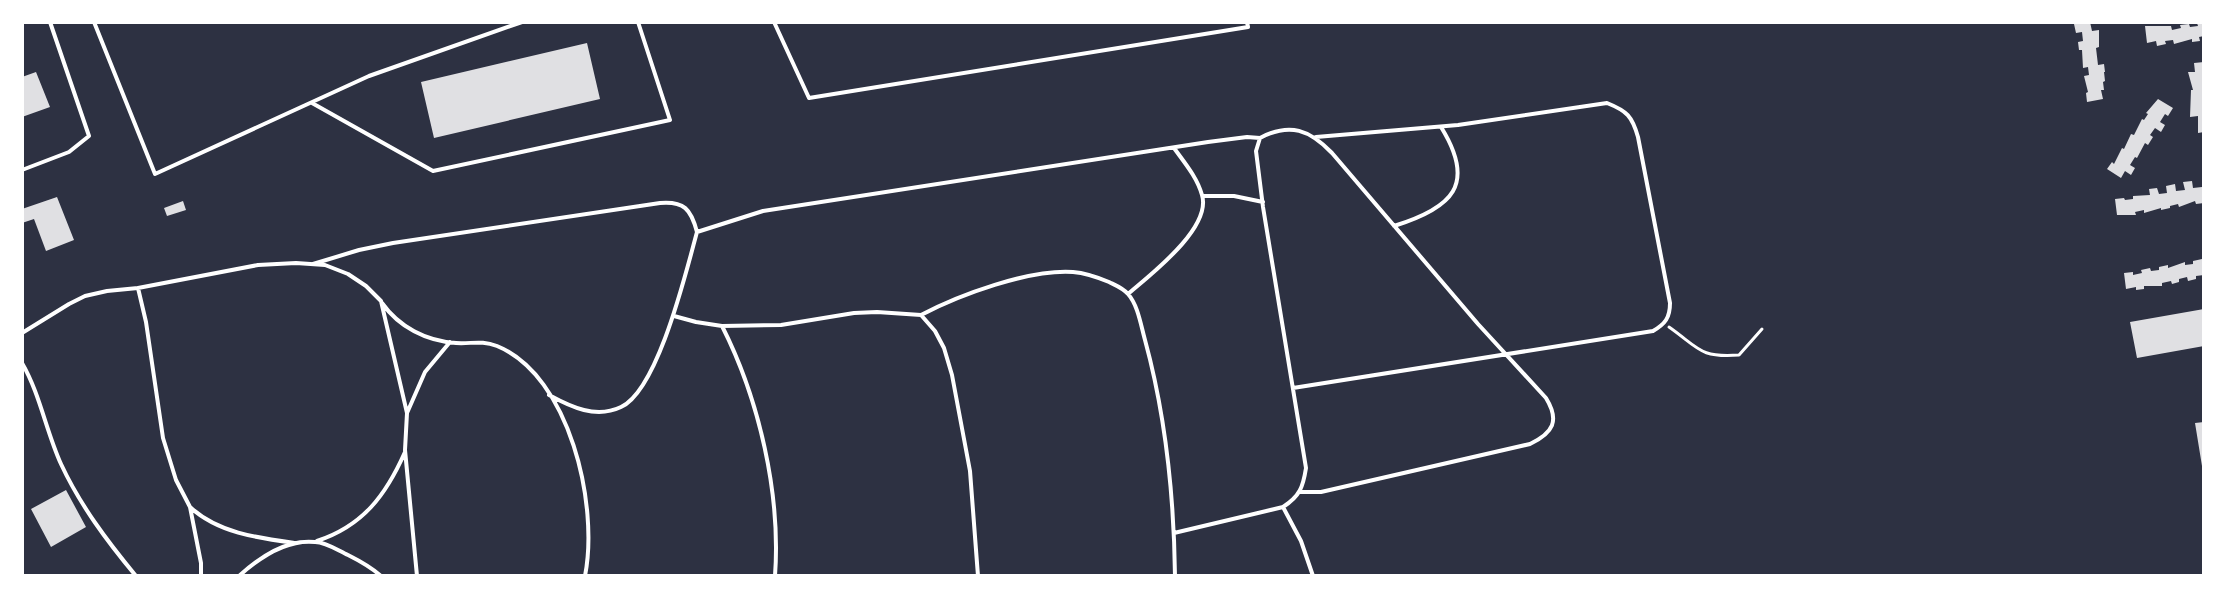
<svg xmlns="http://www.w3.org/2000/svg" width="2226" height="598" font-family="Karla,sans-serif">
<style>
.building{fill:#e0e0e3}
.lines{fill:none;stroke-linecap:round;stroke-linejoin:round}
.path{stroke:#fff;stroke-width:3}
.service{stroke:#fff;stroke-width:4}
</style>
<rect width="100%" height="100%" fill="#2d3142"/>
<path class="building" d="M 2076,22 L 2090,22 L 2092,31 L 2099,30 L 2099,47 L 2096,48 L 2098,65 L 2104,64 L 2105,72 L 2104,72 L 2105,81 L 2103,82 L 2104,90 L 2101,90 L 2103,99 L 2087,102 L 2086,93 L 2088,92 L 2084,76 L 2089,75 L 2088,67 L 2083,68 L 2082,50 L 2079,50 L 2078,42 L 2083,41 L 2082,32 L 2076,33 L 2074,24 Z
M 2204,22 L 2204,36 L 2199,37 L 2200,41 L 2192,42 L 2192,39 L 2174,44 L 2173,40 L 2165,41 L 2166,44 L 2157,46 L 2156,41 L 2147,43 L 2145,26 L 2171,26 L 2172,30 L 2181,28 L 2180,25 L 2189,24 L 2190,27 L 2198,26 L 2197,23 Z
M 587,43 L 600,99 L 434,138 L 421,82 Z
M 2204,62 L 2204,132 L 2198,133 L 2198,116 L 2190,117 L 2191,90 L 2193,90 L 2188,72 L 2195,72 L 2194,63 Z
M 36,72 L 50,107 L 22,117 L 22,77 Z
M 2158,99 L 2173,108 L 2168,116 L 2165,114 L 2160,122 L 2165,125 L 2161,132 L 2155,128 L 2150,135 L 2153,137 L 2148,145 L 2145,143 L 2137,158 L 2135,157 L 2130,165 L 2135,168 L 2131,175 L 2125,171 L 2121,178 L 2107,169 L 2112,162 L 2114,164 L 2122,148 L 2124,149 L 2131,134 L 2134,135 L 2142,119 L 2144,120 L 2148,114 L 2146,113 Z
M 2192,181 L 2193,188 L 2202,187 L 2204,203 L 2196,204 L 2195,201 L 2179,207 L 2178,204 L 2170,206 L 2170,208 L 2161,210 L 2161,208 L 2144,213 L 2144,210 L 2135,212 L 2136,215 L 2117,215 L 2115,199 L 2124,198 L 2125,200 L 2133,199 L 2133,196 L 2150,195 L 2149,189 L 2157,188 L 2159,194 L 2167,193 L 2166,186 L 2175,184 L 2176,191 L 2185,190 L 2183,182 Z
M 57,197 L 74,240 L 46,251 L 34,219 L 22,223 L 22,209 Z
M 183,201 L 186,210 L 167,216 L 164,208 Z
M 2202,259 L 2204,261 L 2204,275 L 2196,276 L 2196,279 L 2188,281 L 2187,277 L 2179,279 L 2179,282 L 2172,284 L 2171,281 L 2162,283 L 2162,286 L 2144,286 L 2144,289 L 2136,290 L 2136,287 L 2126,289 L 2124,273 L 2133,272 L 2133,275 L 2142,273 L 2141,270 L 2150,268 L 2151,271 L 2159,270 L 2159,267 L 2168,265 L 2168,268 L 2185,262 L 2185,265 L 2193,264 L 2193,261 Z
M 2204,309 L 2204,346 L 2137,358 L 2130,322 Z
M 2204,422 L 2204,466 L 2202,466 L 2195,423 Z
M 66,490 L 86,527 L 51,547 L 31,509 Z"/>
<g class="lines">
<path class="path" d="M 1669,327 C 1699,348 1699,358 1739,355 L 1762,329"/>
<path class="service" d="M 94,22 L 155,174 L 369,76 L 522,22
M 774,22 L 809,98 L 1248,27 L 1247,22
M 312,103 L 433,171 L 670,120 L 638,22
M 22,170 L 69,152 L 89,136 L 50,22
M 1203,196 L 1234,196 L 1263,202
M 1394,226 C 1452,208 1477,185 1441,127
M 697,232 L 763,211 L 1208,142 L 1247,137 L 1260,138
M 313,264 L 359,250 L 393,243 L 660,203 C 684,201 691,209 697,232 C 686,272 658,390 621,407 C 596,419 571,407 549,395
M 138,288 L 146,322 L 163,438 L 176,480 L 190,507 L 201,563 L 201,576
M 1128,294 C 1150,275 1212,228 1202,195 C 1197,177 1184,162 1174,148
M 382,303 C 399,327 426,341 456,343 C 472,344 481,340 497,346 C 570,376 599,505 585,576
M 921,315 C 959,295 1029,269 1073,272 C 1085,273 1097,277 1109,282 C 1115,285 1123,288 1128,294 C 1138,305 1141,326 1145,340 C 1166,417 1174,496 1175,576
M 674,316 L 696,322 L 722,326
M 22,333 L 69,304 L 85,296 L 107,291 L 138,288 L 258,265 L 296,263 L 325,265 L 348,274 L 366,286 L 381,301 L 407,413 L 405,450 L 417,576
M 22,363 C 40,394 46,431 61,464 C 80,505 107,541 136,576
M 1293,388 L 1653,331 C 1665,324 1670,318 1670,303 L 1638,137 C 1632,116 1627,111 1607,103 L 1458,125 L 1316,137
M 407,413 L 425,372 L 450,342
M 190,507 C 218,533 258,538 295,543
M 1283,507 L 1301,541 L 1313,576
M 1174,533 L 1283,507 C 1300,496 1303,487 1306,468 L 1263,207 L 1256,151 L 1260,138 C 1290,122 1310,130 1332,153 L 1478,324 L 1546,398 C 1560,421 1553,433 1530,444 L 1321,492 L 1300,492
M 317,541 C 363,526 386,495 405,452
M 239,576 C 260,557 286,539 315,542 C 326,542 339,551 348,555 C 360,561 371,567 381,576
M 775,576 C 781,494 759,399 722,326 L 781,325 L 854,313 L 877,312 L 921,315 L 935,331 L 944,348 L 952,375 L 970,471 L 978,576"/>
</g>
<rect width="2226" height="598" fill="none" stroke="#ffffff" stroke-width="48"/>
</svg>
